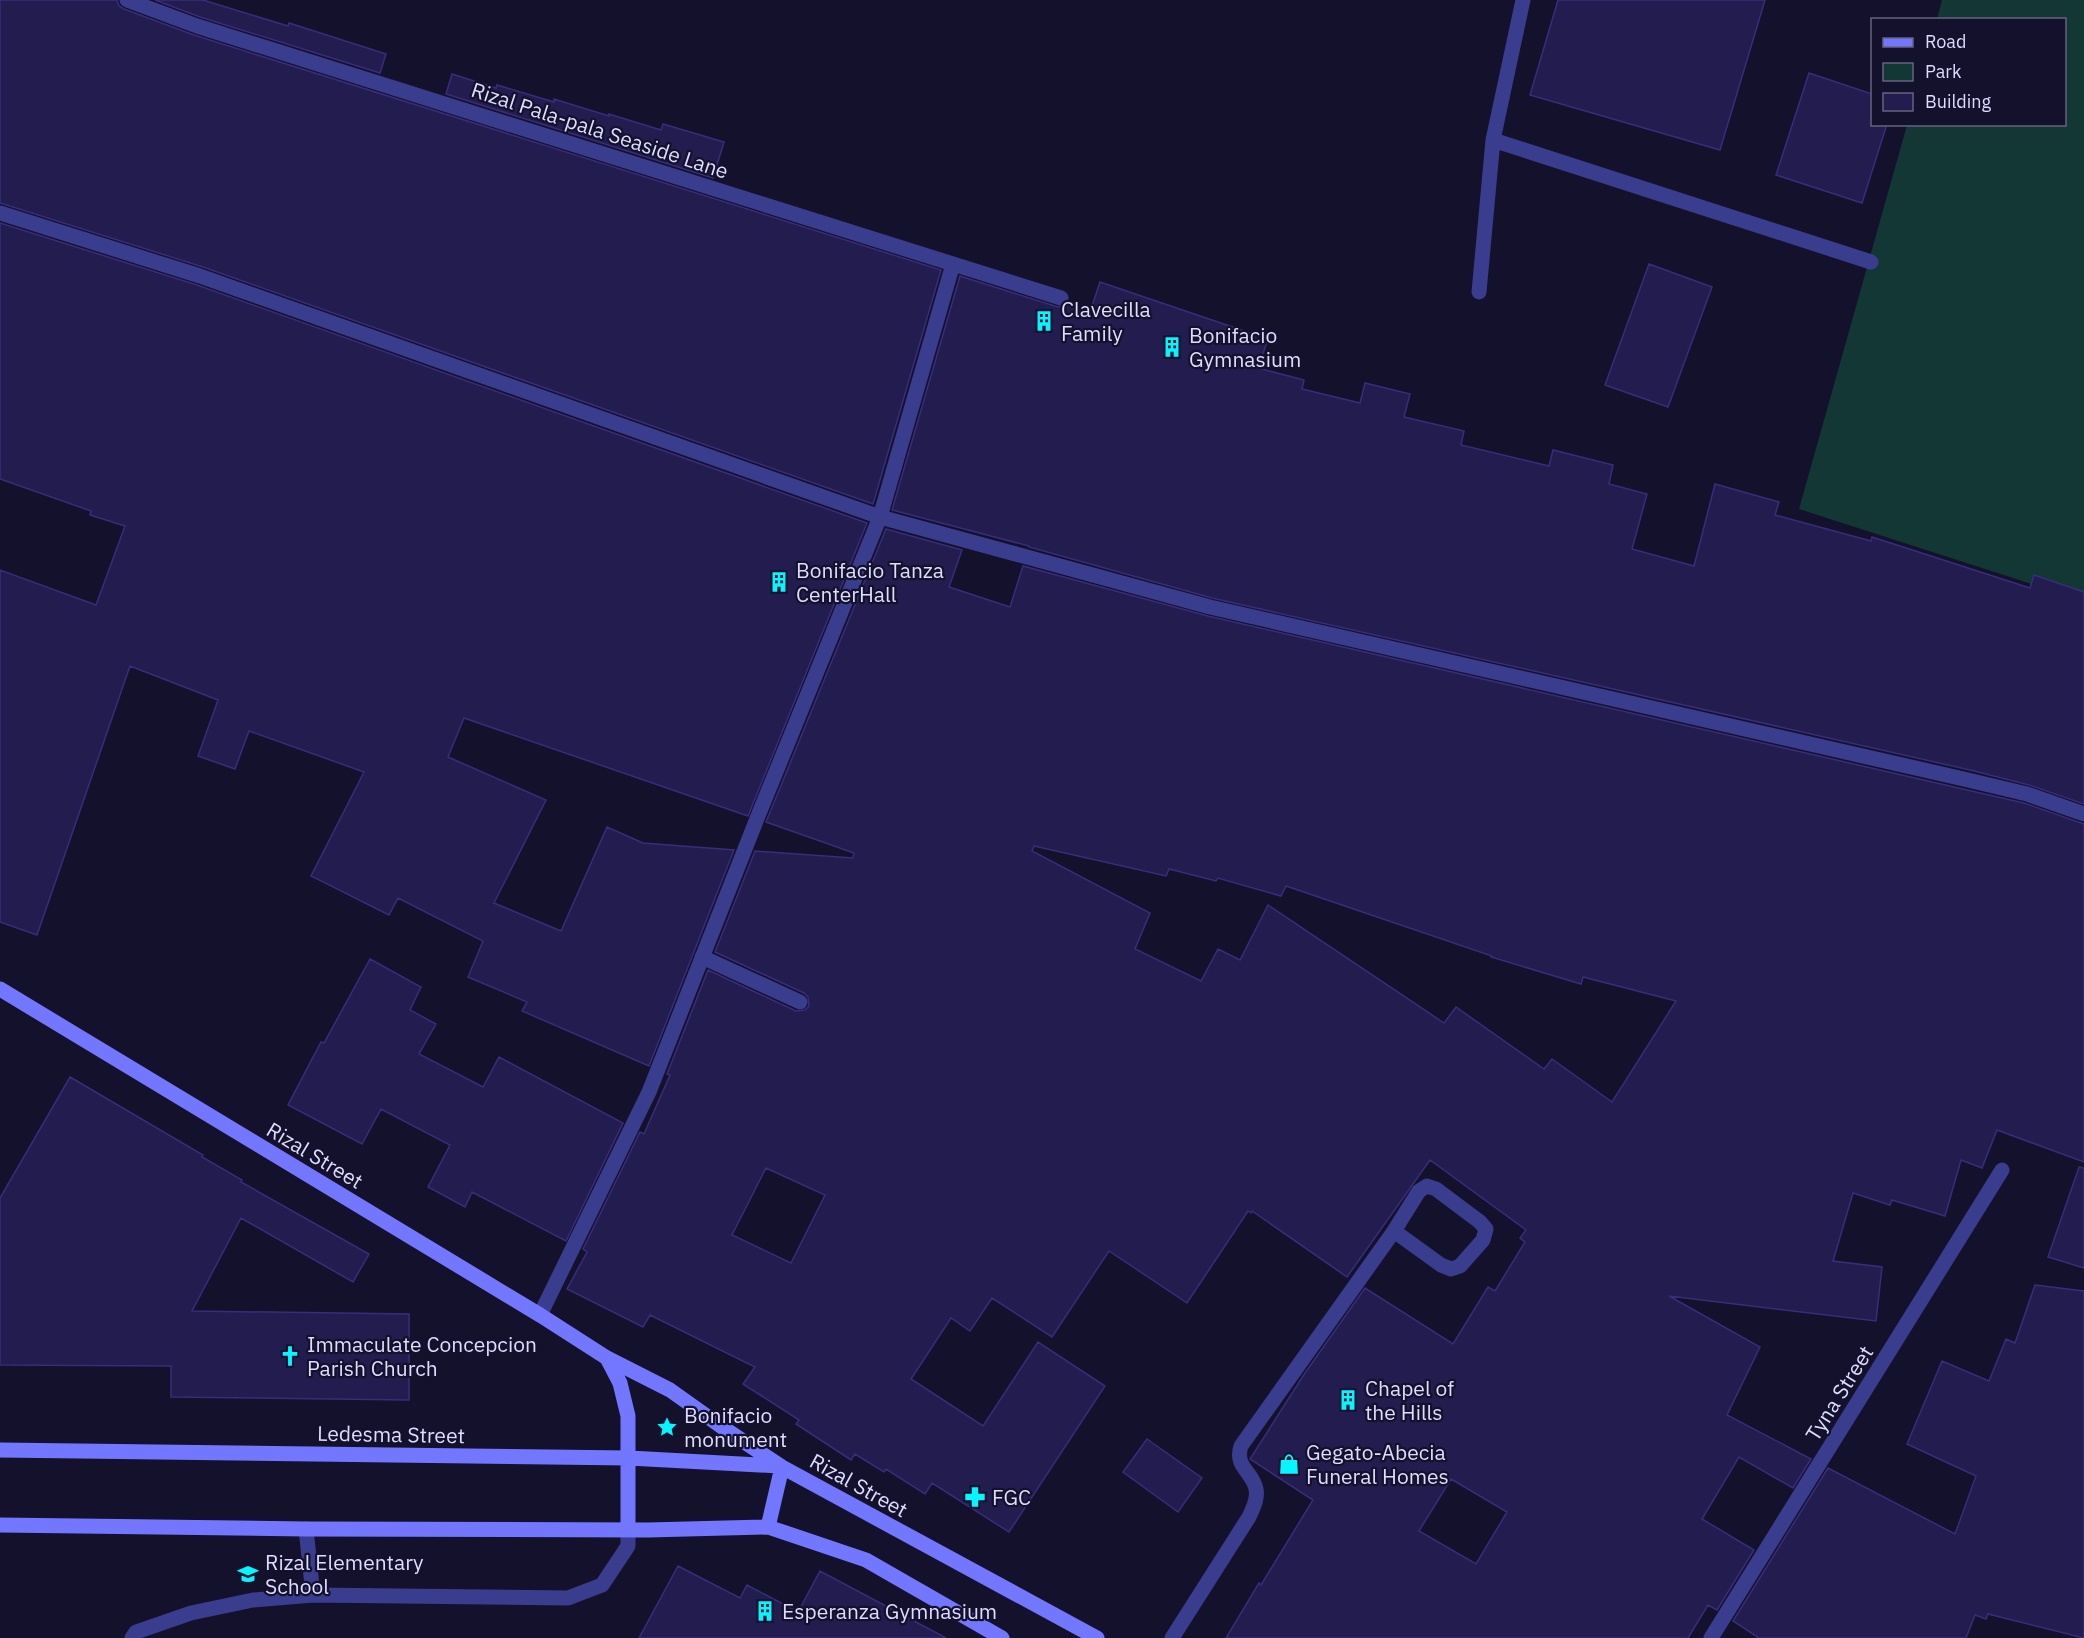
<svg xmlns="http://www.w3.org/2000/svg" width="2084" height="1638" font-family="'IBM Plex Sans',sans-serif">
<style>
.green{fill:#133734}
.building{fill:#231c4e;stroke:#382d7b;stroke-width:1.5;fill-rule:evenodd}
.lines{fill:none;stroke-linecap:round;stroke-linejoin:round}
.lane{stroke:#3a3c8d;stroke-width:15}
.street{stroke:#3a3c8d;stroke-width:15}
.secondary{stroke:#7377ff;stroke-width:15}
.labels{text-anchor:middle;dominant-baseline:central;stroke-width:4.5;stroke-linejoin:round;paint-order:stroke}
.street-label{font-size:21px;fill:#dedcff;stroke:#14112d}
.poi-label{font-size:21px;fill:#dedcff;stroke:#14112d;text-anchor:start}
</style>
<rect width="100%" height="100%" fill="#14112d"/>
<path class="green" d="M 1942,0 L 2084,0 L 2084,601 L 1799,509 L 1907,125 L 2064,124 L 2064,20 L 1937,19 Z"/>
<path class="building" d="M 0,0 L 117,0 L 119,6 L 124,9 L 194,35 L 941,270 L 873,504 L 203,267 L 0,203 Z
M 155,0 L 203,0 L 288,26 L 289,23 L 386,54 L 380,73 L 200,17 Z
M 1558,0 L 1765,0 L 1720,150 L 1530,95 Z
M 1809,73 L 1872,94 L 1872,124 L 1887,124 L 1862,203 L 1776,175 Z
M 452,74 L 496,88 L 497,85 L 554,102 L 554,99 L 609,116 L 609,114 L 661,130 L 663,124 L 724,142 L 713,178 L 446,94 Z
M 0,223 L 197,285 L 867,523 L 748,816 L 464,718 L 448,757 L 546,800 L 494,903 L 561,931 L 607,827 L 643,843 L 734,850 L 649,1066 L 522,1011 L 527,1002 L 468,977 L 483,941 L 398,898 L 389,915 L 311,876 L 364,772 L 249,731 L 235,769 L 198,756 L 218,700 L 130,666 L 37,935 L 0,922 L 0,570 L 96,605 L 125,526 L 90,515 L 91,511 L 0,479 Z
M 1649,264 L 1712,287 L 1668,407 L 1605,385 Z
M 960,276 L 1058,307 L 1068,305 L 1090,312 L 1100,282 L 1268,339 L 1258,368 L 1304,380 L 1302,389 L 1360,403 L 1365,383 L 1410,394 L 1404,417 L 1464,431 L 1461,445 L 1549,466 L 1553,450 L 1613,465 L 1609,484 L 1647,494 L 1632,549 L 1694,566 L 1715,484 L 1779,502 L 1775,515 L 1871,541 L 1872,537 L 2030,588 L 2034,575 L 2084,592 L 2084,804 L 2029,785 L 1970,770 L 1212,598 L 1029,547 L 1029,546 L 892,510 Z
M 886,529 L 962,550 L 949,587 L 1010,607 L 1023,566 L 1208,616 L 2024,803 L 2084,824 L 2084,1162 L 1997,1130 L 1982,1168 L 1961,1160 L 1945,1216 L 1892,1200 L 1890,1205 L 1853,1193 L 1833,1261 L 1882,1267 L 1876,1321 L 1669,1296 L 1760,1347 L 1727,1415 L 1811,1459 L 1793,1488 L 1739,1457 L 1702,1519 L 1754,1550 L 1717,1610 L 1708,1605 L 1688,1638 L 1226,1638 L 1259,1583 L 1261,1585 L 1313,1500 L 1250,1459 L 1305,1373 L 1365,1288 L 1453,1344 L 1488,1287 L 1495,1291 L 1525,1242 L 1520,1238 L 1526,1230 L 1430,1160 L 1347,1277 L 1252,1211 L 1251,1213 L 1248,1211 L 1187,1303 L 1109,1251 L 1052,1337 L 992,1298 L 970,1331 L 951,1318 L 911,1379 L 983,1426 L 1038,1342 L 1105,1386 L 1009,1532 L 932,1483 L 925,1494 L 886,1469 L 884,1472 L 855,1454 L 851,1460 L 796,1424 L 799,1420 L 743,1384 L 755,1367 L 650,1315 L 643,1327 L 567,1289 L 587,1252 L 583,1249 L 640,1132 L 644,1134 L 670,1075 L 667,1074 L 708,970 L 796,1011 L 805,1010 L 809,1006 L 808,997 L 804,993 L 715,952 L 755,851 L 853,858 L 854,853 L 766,822 ZM 1034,846 L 1166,876 L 1169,869 L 1216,881 L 1218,878 L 1281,896 L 1286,886 L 1492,956 L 1491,957 L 1581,984 L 1583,977 L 1676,1001 L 1612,1102 L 1552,1059 L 1544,1069 L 1456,1007 L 1444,1023 L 1268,905 L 1240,960 L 1218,949 L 1201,981 L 1135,949 L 1150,913 L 1032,851 ZM 766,1168 L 825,1195 L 791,1263 L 732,1235 ZM 1451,1479 L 1507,1512 L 1476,1564 L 1419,1531 Z
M 370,959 L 421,987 L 410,1010 L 436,1024 L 419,1054 L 483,1087 L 499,1057 L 623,1123 L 566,1241 L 472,1192 L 465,1207 L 428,1187 L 450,1145 L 381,1109 L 362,1144 L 288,1105 L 321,1042 L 324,1043 Z
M 70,1077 L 203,1155 L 202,1157 L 242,1180 L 241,1182 L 369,1254 L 353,1282 L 241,1218 L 192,1311 L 409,1314 L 409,1400 L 171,1397 L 171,1366 L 0,1365 L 0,1198 Z
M 2079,1167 L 2084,1168 L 2084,1268 L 2048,1257 Z
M 2035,1285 L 2084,1291 L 2084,1638 L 1988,1614 L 1986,1619 L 1975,1615 L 1966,1638 L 1759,1638 L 1733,1621 L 1828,1468 L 1955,1534 L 1976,1476 L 1907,1444 L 1942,1361 L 1989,1381 L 2006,1339 L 2015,1343 Z
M 1147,1439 L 1202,1478 L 1178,1512 L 1123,1472 Z
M 678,1566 L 740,1598 L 747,1585 L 798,1612 L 820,1571 L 946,1638 L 639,1638 Z"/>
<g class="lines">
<path class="lane" d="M 1493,140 L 1871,262
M 1479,292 L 1493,140 L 1523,0
M 313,1595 L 568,1598 L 602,1585 L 628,1546 L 628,1530
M 132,1638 L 136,1632 L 191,1613 L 253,1600 L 313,1595 L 306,1529
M 1172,1638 L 1249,1517 C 1253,1508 1258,1499 1256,1489 C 1253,1472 1234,1467 1241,1446 L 1394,1231 L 1419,1191 L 1427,1186 L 1436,1189 L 1480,1222 L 1486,1229 L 1483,1240 L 1460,1266 L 1451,1269 L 1441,1265 L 1394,1231
M 1711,1638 L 2002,1170"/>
<path class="street" d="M 127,0 L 197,26 L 1061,298
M 0,213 L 200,276 L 880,517 L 1210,607 L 1968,780 L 2027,794 L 2084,814
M 702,957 L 800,1002
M 540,1315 L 649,1092 L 760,811 L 880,517 L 953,264"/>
<path class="secondary" d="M 0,989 L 540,1315 L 607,1358 L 670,1390 L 722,1427 L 782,1467 L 1097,1638
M 607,1358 L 620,1383 L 628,1416 L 628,1530
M 0,1450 L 629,1458 L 780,1466
M 0,1525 L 306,1529 L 648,1530 L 768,1527 L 866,1560 L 1002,1638
M 768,1527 L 782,1467"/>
</g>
<defs>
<g id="building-bare" transform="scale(1.62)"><path d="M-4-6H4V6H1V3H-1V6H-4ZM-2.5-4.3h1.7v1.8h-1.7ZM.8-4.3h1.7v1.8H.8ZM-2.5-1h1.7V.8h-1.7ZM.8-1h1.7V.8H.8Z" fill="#08f4ff" stroke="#14112d" stroke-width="2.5" paint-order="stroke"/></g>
<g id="church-bare" transform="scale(1.62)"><path d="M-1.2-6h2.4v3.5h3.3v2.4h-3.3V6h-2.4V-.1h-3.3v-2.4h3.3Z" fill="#08f4ff" stroke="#14112d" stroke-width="2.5" paint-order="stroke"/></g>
<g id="sight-bare" transform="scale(1.62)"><path d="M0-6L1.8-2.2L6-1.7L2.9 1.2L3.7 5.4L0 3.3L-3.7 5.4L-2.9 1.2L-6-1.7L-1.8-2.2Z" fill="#08f4ff" stroke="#14112d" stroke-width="2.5" paint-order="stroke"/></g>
<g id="shop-bare" transform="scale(1.62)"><path d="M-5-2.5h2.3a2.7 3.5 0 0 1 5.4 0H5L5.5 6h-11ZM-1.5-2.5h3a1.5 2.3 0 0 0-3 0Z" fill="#08f4ff" stroke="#14112d" stroke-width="2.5" paint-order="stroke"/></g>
<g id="pharmacy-bare" transform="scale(1.62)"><path d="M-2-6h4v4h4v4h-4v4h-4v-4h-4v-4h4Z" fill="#08f4ff" stroke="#14112d" stroke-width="2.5" paint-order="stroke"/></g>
<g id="school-bare" transform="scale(1.62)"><path d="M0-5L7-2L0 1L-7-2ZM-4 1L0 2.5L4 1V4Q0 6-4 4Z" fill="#08f4ff" stroke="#14112d" stroke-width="2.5" paint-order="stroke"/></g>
</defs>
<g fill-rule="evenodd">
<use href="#building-bare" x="1044" y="321"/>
<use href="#building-bare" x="1172" y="347"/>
<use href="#building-bare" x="779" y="582"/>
<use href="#church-bare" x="290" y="1356"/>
<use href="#building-bare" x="1348" y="1400"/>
<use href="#sight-bare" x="667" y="1427"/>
<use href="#shop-bare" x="1289" y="1464"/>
<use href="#pharmacy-bare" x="975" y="1497"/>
<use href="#school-bare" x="248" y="1574"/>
<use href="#building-bare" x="765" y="1611"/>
</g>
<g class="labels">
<g class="street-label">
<text transform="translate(600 130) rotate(18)">Rizal Pala-pala Seaside Lane</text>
<text transform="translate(315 1155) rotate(31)">Rizal Street</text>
<text transform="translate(1839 1393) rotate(-58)">Tyna Street</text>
<text transform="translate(391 1434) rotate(1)">Ledesma Street</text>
<text transform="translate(859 1485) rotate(29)">Rizal Street</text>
</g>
<g class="poi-label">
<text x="1061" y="309">Clavecilla<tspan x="1061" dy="24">Family</tspan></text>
<text x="1189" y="335">Bonifacio<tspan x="1189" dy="24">Gymnasium</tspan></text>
<text x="796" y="570">Bonifacio Tanza<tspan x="796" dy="24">CenterHall</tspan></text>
<text x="307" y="1344">Immaculate Concepcion<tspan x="307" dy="24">Parish Church</tspan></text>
<text x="1365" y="1388">Chapel of<tspan x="1365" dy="24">the Hills</tspan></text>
<text x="684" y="1415">Bonifacio<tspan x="684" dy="24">monument</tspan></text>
<text x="1306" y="1452">Gegato-Abecia<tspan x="1306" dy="24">Funeral Homes</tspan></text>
<text x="992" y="1497">FGC</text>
<text x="265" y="1562">Rizal Elementary<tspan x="265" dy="24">School</tspan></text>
<text x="782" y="1611">Esperanza Gymnasium</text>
</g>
</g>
<rect x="1871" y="18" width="195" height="108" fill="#14112d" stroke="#656281" stroke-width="1.5"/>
<rect x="1883" y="38" width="30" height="9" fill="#7377ff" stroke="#656281" stroke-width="1.5"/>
<text x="1925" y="48" font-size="18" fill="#dedcff">Road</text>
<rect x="1883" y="63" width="30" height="18" fill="#133734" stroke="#656281" stroke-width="1.5"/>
<text x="1925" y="78" font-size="18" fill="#dedcff">Park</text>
<rect x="1883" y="93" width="30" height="18" fill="#231c4e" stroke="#656281" stroke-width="1.5"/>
<text x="1925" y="108" font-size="18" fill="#dedcff">Building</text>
</svg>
